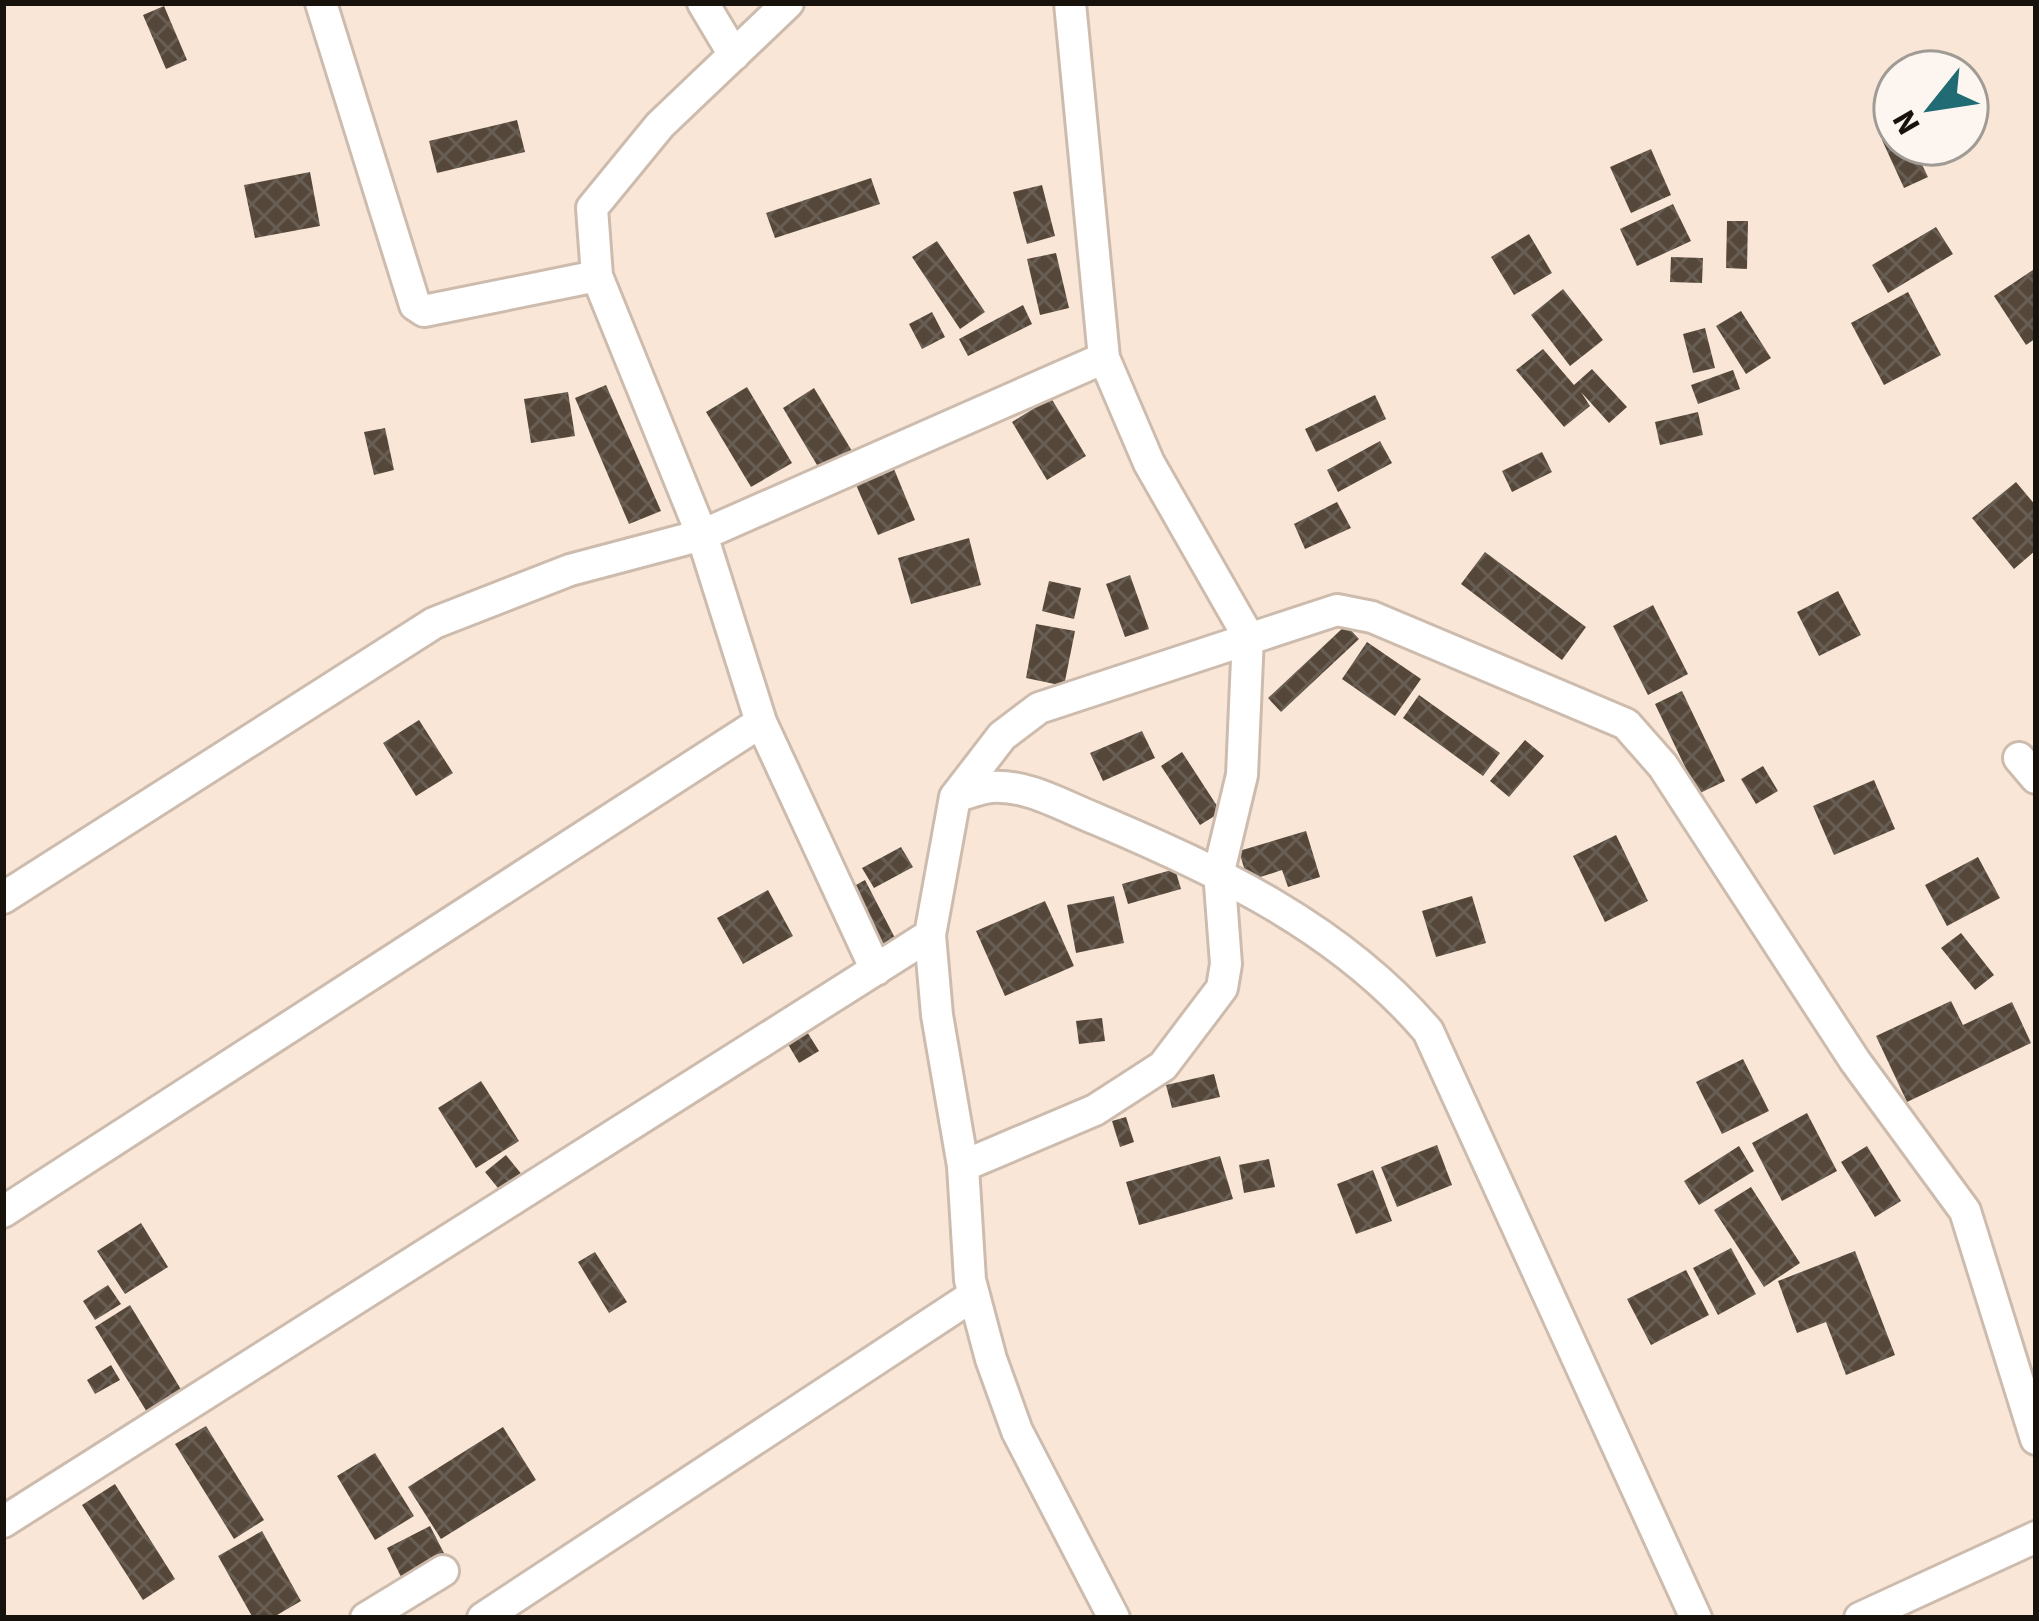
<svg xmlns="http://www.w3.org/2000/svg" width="2039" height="1621" font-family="'Source Sans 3',sans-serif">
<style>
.building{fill:url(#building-cross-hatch)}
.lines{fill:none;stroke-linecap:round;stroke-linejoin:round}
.minor-casing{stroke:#cdbcad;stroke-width:36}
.minor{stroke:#fff;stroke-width:30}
</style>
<defs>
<pattern id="building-cross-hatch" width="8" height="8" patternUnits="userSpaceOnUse" patternTransform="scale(3)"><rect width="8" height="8" fill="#55473a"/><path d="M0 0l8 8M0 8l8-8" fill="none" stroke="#695e53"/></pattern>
</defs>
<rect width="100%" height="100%" fill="#f9e6d7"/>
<path class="building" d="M 164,6 L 187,60 L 166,69 L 143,15 Z
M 517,120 L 525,152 L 437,173 L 429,141 Z
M 1895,134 L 1895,144 L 1912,144 L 1928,177 L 1904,188 L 1882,140 Z
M 1651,149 L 1671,195 L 1631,213 L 1610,167 Z
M 310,172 L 320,226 L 255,238 L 244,185 Z
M 871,178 L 880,204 L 775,238 L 766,213 Z
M 1042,185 L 1055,236 L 1027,244 L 1013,192 Z
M 1673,204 L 1691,241 L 1637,266 L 1620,229 Z
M 1727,221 L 1748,221 L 1747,269 L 1726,268 Z
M 1936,227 L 1953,254 L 1888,293 L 1872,265 Z
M 1529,234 L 1552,273 L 1514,295 L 1491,257 Z
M 937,241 L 985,312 L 960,329 L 912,257 Z
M 1056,253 L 1069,308 L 1040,315 L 1027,259 Z
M 1671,257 L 1703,258 L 1702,283 L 1670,282 Z
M 2036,268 L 2036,338 L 2026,345 L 1994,296 Z
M 1563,289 L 1603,340 L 1570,366 L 1531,315 Z
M 1908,292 L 1941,355 L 1884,385 L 1851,323 Z
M 1023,305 L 1032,324 L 968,356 L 959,339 Z
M 1741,311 L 1771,358 L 1746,374 L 1716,326 Z
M 932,312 L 945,337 L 922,349 L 909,324 Z
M 1705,328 L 1715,368 L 1693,373 L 1683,334 Z
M 1543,349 L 1574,385 L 1592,369 L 1627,407 L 1609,423 L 1581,392 L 1590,406 L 1564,427 L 1516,370 Z
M 1733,370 L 1740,389 L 1698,404 L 1691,385 Z
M 606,385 L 661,511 L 629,524 L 575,398 Z
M 747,387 L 792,463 L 751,487 L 706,412 Z
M 814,388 L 855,456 L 823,475 L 783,408 Z
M 568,392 L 575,436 L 531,443 L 524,399 Z
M 1375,395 L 1386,419 L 1316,452 L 1305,429 Z
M 1051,398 L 1086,456 L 1047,480 L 1012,422 Z
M 1698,412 L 1703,435 L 1660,445 L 1655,422 Z
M 385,428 L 394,470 L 374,475 L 364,432 Z
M 1380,441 L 1392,463 L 1338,492 L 1327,470 Z
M 1542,452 L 1552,472 L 1512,492 L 1502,471 Z
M 894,469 L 915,520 L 878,535 L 856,485 Z
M 2016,482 L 2036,506 L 2036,550 L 2014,569 L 1972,518 Z
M 1337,502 L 1351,528 L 1305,549 L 1294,524 Z
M 969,538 L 981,585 L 911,604 L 898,558 Z
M 1485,552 L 1586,627 L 1562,660 L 1461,584 Z
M 1130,575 L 1149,629 L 1125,637 L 1106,584 Z
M 1049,581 L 1081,588 L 1074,619 L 1042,611 Z
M 1838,591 L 1861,635 L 1819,656 L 1797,612 Z
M 1653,605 L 1688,674 L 1648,695 L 1613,626 Z
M 1036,624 L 1075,631 L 1064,686 L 1026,678 Z
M 1346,625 L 1359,639 L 1281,712 L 1268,698 Z
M 1367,642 L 1421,679 L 1395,716 L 1342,679 Z
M 1682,691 L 1725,781 L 1698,794 L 1655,704 Z
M 1419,695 L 1500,753 L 1483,776 L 1403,718 Z
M 419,720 L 453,773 L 416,796 L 383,743 Z
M 1142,731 L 1155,758 L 1103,781 L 1090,753 Z
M 1525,740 L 1544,756 L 1509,797 L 1490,781 Z
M 1182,752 L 1221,812 L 1200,825 L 1161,766 Z
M 1763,766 L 1778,791 L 1756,804 L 1741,779 Z
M 1874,780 L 1895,829 L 1834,855 L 1813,806 Z
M 1306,831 L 1320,877 L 1288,887 L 1282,870 L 1248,881 L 1239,851 Z
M 1616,835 L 1648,901 L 1605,922 L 1573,856 Z
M 901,847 L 913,867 L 874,888 L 862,868 Z
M 1978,857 L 2000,898 L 1947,926 L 1925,885 Z
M 1175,869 L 1181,889 L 1128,904 L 1122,884 Z
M 865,880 L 895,938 L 875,948 L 845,891 Z
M 768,890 L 793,936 L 743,964 L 717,918 Z
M 1114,896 L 1124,943 L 1076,953 L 1067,905 Z
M 1472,896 L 1486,943 L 1436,957 L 1422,911 Z
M 1045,901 L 1074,966 L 1005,996 L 976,931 Z
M 1961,933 L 1994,975 L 1975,990 L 1941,948 Z
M 1951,1001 L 1963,1025 L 2012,1002 L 2031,1043 L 1907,1102 L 1876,1036 Z
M 1102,1018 L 1105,1041 L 1079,1044 L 1076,1021 Z
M 804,1027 L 819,1051 L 799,1063 L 785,1039 Z
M 1743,1059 L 1769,1111 L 1722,1134 L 1696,1082 Z
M 1214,1074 L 1220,1097 L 1172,1108 L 1166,1085 Z
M 481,1081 L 519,1141 L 476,1168 L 438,1108 Z
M 1807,1113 L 1837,1171 L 1782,1201 L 1752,1143 Z
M 1126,1117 L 1134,1142 L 1120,1147 L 1112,1121 Z
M 1437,1145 L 1452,1185 L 1397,1207 L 1381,1167 Z
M 1739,1146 L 1754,1171 L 1699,1205 L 1684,1181 Z
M 1867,1146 L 1901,1201 L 1875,1217 L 1841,1162 Z
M 506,1155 L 523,1176 L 502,1193 L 485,1172 Z
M 1220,1156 L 1233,1199 L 1139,1225 L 1126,1182 Z
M 1269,1159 L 1275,1187 L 1244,1193 L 1239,1165 Z
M 1373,1170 L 1392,1221 L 1356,1234 L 1337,1184 Z
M 1751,1187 L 1800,1263 L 1764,1287 L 1714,1210 Z
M 141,1223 L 168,1267 L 125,1294 L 97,1251 Z
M 1731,1248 L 1756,1294 L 1718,1315 L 1693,1268 Z
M 1855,1251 L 1895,1355 L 1846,1375 L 1826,1322 L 1797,1333 L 1778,1281 Z
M 595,1252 L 627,1302 L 609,1313 L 578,1262 Z
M 1686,1270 L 1709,1315 L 1651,1345 L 1627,1299 Z
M 108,1285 L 121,1304 L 95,1320 L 83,1301 Z
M 130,1305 L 185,1396 L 150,1417 L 95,1327 Z
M 111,1365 L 120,1380 L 95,1394 L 87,1380 Z
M 206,1426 L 264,1520 L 234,1539 L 175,1444 Z
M 503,1427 L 536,1480 L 441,1539 L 408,1487 Z
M 375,1453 L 414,1516 L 375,1540 L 337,1476 Z
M 115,1484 L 175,1579 L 143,1600 L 82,1505 Z
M 430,1526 L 445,1555 L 401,1577 L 387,1548 Z
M 262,1531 L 301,1601 L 272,1618 L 253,1618 L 218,1556 Z"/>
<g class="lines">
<g class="minor-casing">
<path id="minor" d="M 321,3 L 415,305 L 424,311 L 597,276
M 703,3 L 734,55
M 788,3 L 660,125 L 592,208 L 597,276 L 702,535 L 761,722 L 876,970
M 2019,758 L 2036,778
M 955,797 C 966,794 979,788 991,787 C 1027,784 1063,806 1096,819 C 1219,871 1340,928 1428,1031 L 1696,1618
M 3,898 L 434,623 L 570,570 L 702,535 L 1104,358
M 963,1166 L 1095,1110 L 1163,1066 L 1222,988 L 1226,964 L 1219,871 L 1242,775 L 1248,636 L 1149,463 L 1104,358 L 1070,3
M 3,1212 L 761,722
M 3,1522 L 930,935
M 366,1618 L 443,1571
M 483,1618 L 974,1295
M 1114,1618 L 1017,1431 L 991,1359 L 970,1280 L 963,1166 L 937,1015 L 930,935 L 955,797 L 1002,736 L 1039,708 L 1337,610 L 1372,617 L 1626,724 L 1663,766 L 1855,1061 L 1965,1211 L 2036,1439
M 1860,1618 L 2036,1537"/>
</g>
<use href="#minor" class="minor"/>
</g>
<rect width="2039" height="1621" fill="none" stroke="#18120d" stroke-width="12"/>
<g transform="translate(1931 108) rotate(240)"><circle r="57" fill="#fdf6f0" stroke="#a19b95" stroke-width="3"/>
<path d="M0-9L21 45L0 30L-21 45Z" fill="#216b74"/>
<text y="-18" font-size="33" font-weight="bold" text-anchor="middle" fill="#18120d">N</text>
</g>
</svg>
